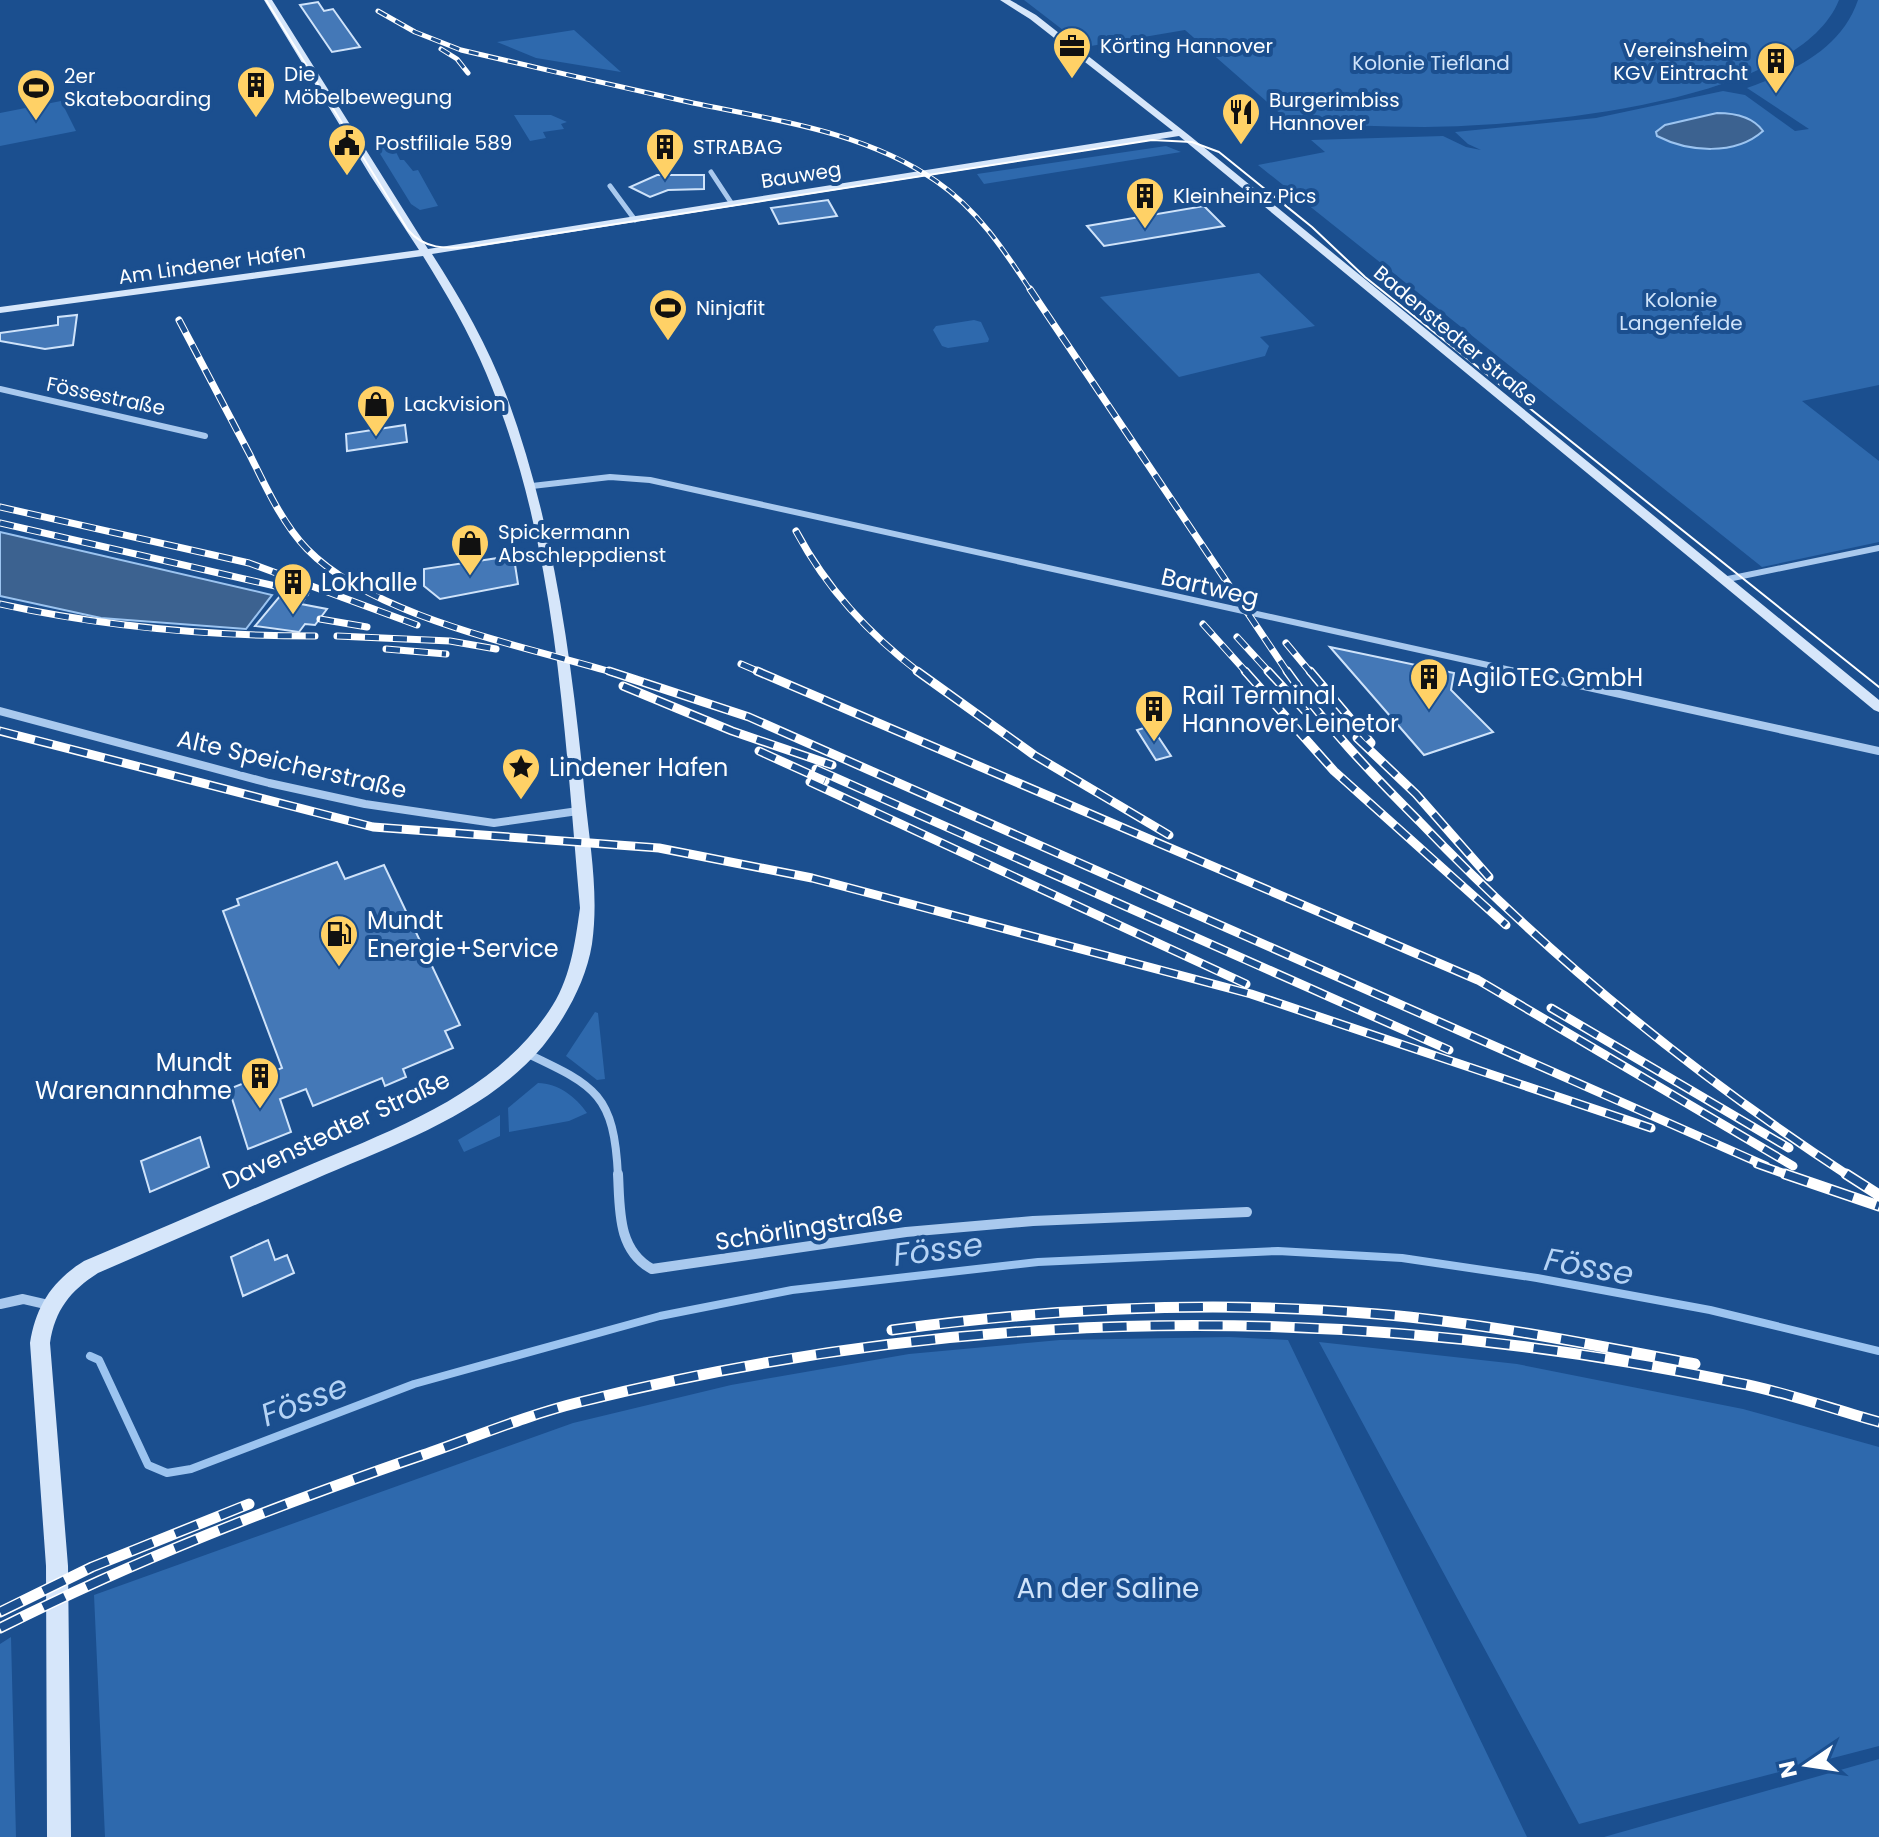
<svg xmlns="http://www.w3.org/2000/svg" width="1879" height="1837" font-family="Poppins,sans-serif">
<style>
.green{fill:#2e69ad}
.water{fill:#3c6290;stroke:#9cc4f0;stroke-width:2}
.lines{fill:none;stroke-linecap:round;stroke-linejoin:round}
.stream{stroke:#9cc4f0;stroke-width:8}
.building{fill:#4478b7;stroke:#cfe3fa;stroke-width:2}
.street-far3{stroke:#a9c9ee;stroke-width:5}
.street-far2{stroke:#a9c9ee;stroke-width:6}
.street-far1{stroke:#a9c9ee;stroke-width:8}
.street{stroke:#a9c9ee;stroke-width:10}
.secondary{fill:#d6e6fa;fill-rule:evenodd}
.tram{stroke:#fff;stroke-width:2}
.rail-far3-casing{stroke:#fff;stroke-width:5}
.rail-far2-casing{stroke:#fff;stroke-width:7}
.rail-far1-casing{stroke:#fff;stroke-width:9}
.rail-casing{stroke:#fff;stroke-width:11}
.rail-far3{stroke:#1b4f8f;stroke-width:3;stroke-dasharray:10;stroke-linecap:butt}
.rail-far2{stroke:#1b4f8f;stroke-width:5;stroke-dasharray:14;stroke-linecap:butt}
.rail-far1{stroke:#1b4f8f;stroke-width:6;stroke-dasharray:18;stroke-linecap:butt}
.rail{stroke:#1b4f8f;stroke-width:8;stroke-dasharray:24;stroke-linecap:butt}
.labels{text-anchor:middle;dominant-baseline:central;stroke-width:8;stroke-linejoin:round;paint-order:stroke}
.far-poi-label{font-size:20px;fill:#fff;stroke:#1b4f8f;text-anchor:start}
.far-park-label{font-size:20px;fill:#cfe3fa;stroke:#1b4f8f}
.far-street-label{font-size:20px;fill:#fff;stroke:#1b4f8f}
.poi-label{font-size:24px;fill:#fff;stroke:#1b4f8f;text-anchor:start}
.street-label{font-size:24px;fill:#fff;stroke:#1b4f8f}
.near-park-label{font-size:28px;fill:#cfe3fa;stroke:#1b4f8f}
.near-water-label{font-size:32px;font-style:italic;fill:#b5d3f5;stroke:#1b4f8f}
</style>
<rect width="100%" height="100%" fill="#1b4f8f"/>
<path class="green" d="M 1024,0 L 1839,0 C 1797,105 1525,126 1425,127 C 1380,127 1336,124 1291,123 L 1185,30 L 1085,47 Z
M 1858,0 L 1879,0 L 1879,385 L 1802,401 L 1879,461 L 1879,542 L 1762,567 L 1258,165 L 1325,152 L 1311,140 L 1443,136 L 1466,147 L 1481,150 L 1468,144 L 1455,132 L 1596,118 L 1723,91 L 1745,95 L 1795,131 L 1809,129 L 1747,88 C 1793,71 1841,50 1858,0 Z
M 574,30 L 621,72 L 536,58 L 497,42 Z
M 61,101 L 76,131 L 0,146 L 0,113 Z
M 514,115 L 551,115 L 567,122 L 561,124 L 564,129 L 543,132 L 546,138 L 530,141 Z
M 389,138 L 400,160 L 404,160 L 413,171 L 418,170 L 438,206 L 420,210 L 411,204 L 374,144 Z
M 1166,146 L 1181,152 L 984,184 L 977,174 Z
M 1259,273 L 1315,326 L 1260,337 L 1269,346 L 1265,356 L 1179,377 L 1100,297 Z
M 974,320 L 981,322 L 989,339 L 988,342 L 948,348 L 942,346 L 933,330 L 936,326 Z
M 595,1012 L 598,1013 L 605,1079 L 597,1080 L 566,1056 Z
M 538,1083 C 558,1083 576,1097 587,1113 L 569,1121 L 509,1132 L 508,1108 Z
M 500,1115 L 500,1136 L 464,1152 L 458,1140 Z
M 1229,1337 L 1288,1340 L 1527,1837 L 105,1837 L 94,1595 L 573,1423 L 731,1385 L 909,1354 L 1060,1340 Z
M 1319,1342 L 1517,1364 L 1743,1409 L 1879,1447 L 1879,1746 L 1579,1824 Z
M 11,1637 L 16,1837 L 0,1837 L 0,1644 Z
M 1879,1759 L 1879,1837 L 1604,1837 Z"/>
<path class="water" d="M 1717,113 C 1734,113 1753,117 1763,131 C 1735,156 1688,152 1657,136 L 1656,132 L 1665,125 Z
M 0,532 L 272,595 L 246,629 L 101,618 L 0,596 Z"/>
<g class="lines">
<path class="stream" d="M 90,1356 L 99,1360 L 148,1465 L 167,1473 L 191,1469 L 414,1384 L 660,1316 L 792,1290 L 1038,1262 L 1278,1251 L 1402,1258 L 1537,1278 L 1710,1310 L 1879,1351"/>
</g>
<path class="building" d="M 318,2 L 324,11 L 333,9 L 360,47 L 332,52 L 300,5 Z
M 657,175 L 704,175 L 704,189 L 668,190 L 650,197 L 630,187 Z
M 828,200 L 837,216 L 779,224 L 771,208 Z
M 1204,206 L 1224,226 L 1104,246 L 1087,226 Z
M 77,315 L 73,345 L 45,349 L 0,341 L 0,333 L 58,325 L 58,317 Z
M 405,425 L 407,442 L 347,451 L 346,434 Z
M 498,558 L 498,560 L 514,558 L 518,584 L 440,599 L 424,586 L 424,569 Z
M 280,596 L 304,600 L 301,604 L 327,609 L 315,625 L 305,624 L 299,632 L 255,626 Z
M 1330,647 L 1454,673 L 1451,690 L 1493,732 L 1424,755 Z
M 1151,726 L 1171,756 L 1156,760 L 1137,730 Z
M 337,862 L 345,879 L 384,865 L 460,1025 L 445,1031 L 453,1048 L 403,1069 L 406,1077 L 385,1086 L 382,1078 L 313,1106 L 306,1089 L 280,1099 L 291,1132 L 248,1149 L 229,1089 L 282,1068 L 223,911 L 239,905 L 237,899 Z
M 200,1137 L 209,1167 L 150,1192 L 141,1161 Z
M 268,1240 L 275,1260 L 287,1255 L 294,1273 L 243,1296 L 231,1257 Z"/>
<g class="lines">
<path class="street-far3" d="M 711,172 L 732,204
M 610,186 L 635,220"/>
<path class="street-far2" d="M 0,389 L 205,436
M 532,486 L 610,477 L 650,480 L 1524,673
M 1723,580 L 1879,548"/>
<path class="street-far1" d="M 1515,671 L 1879,751
M 0,711 L 269,783 L 365,804 L 494,823 L 578,811
M 526,1053 C 596,1086 614,1094 618,1176"/>
<path class="street" d="M 618,1174 C 620,1209 617,1250 652,1269 L 906,1232 L 1033,1221 L 1247,1212
M 0,1304 L 23,1299 L 49,1305"/>
<path class="secondary" d="M 264,0 L 272,0 L 428,249 L 1173,131 L 1030,19 L 1000,0 L 1010,0 L 1036,15 L 1190,136 L 1879,700 L 1879,712 L 1874,710 L 1179,136 L 432,254 C 461,299 488,346 507,397 C 554,525 572,661 585,797 C 590,846 599,895 592,944 C 586,981 566,1017 543,1046 C 485,1115 393,1145 313,1180 C 241,1211 170,1242 98,1273 C 70,1291 55,1310 50,1343 L 68,1566 L 71,1837 L 47,1837 L 46,1566 L 30,1343 C 36,1306 52,1281 84,1261 C 153,1232 222,1202 291,1173 C 383,1133 490,1099 549,1011 C 570,981 575,944 580,908 C 564,729 557,540 486,373 C 469,332 446,293 423,256 L 0,313 L 0,307 L 419,250 L 370,175 Z"/>
<path class="tram" d="M 266,0 L 408,230 C 424,249 446,249 469,247 L 1152,140 L 1192,142 L 1219,152 L 1312,227 L 1365,277 L 1879,687"/>
<g class="rail-far3-casing">
<path id="rail-far3" d="M 378,11 L 415,32 L 461,50 C 538,68 616,86 693,103 C 775,120 866,132 936,181 C 977,209 1004,250 1031,291
M 441,49 L 457,59 L 468,73"/>
</g>
<g class="rail-far2-casing">
<path id="rail-far2" d="M 1030,289 L 1288,673
M 179,320 C 203,365 226,410 250,455 C 266,487 282,523 307,549 C 373,617 524,646 615,673
M 0,507 L 249,563 L 417,625
M 0,523 L 306,593
M 796,531 C 827,589 868,633 920,673
M 0,604 C 104,627 208,636 315,636
M 320,619 L 367,627
M 1203,624 L 1247,673
M 337,636 L 450,641 L 496,649
M 1237,637 L 1270,673
M 1286,643 L 1311,673
M 386,649 L 446,654
M 741,664 L 762,673"/>
</g>
<g class="rail-far1-casing">
<path id="rail-far1" d="M 609,671 L 749,717 L 1766,1166
M 757,671 L 1478,980 L 1793,1166
M 917,671 L 1034,755 L 1169,835
M 1245,671 L 1334,771 L 1506,925
M 1268,671 L 1305,711
M 1287,671 C 1325,725 1372,774 1419,821 C 1548,956 1693,1074 1849,1176
M 1310,671 L 1371,743
M 623,686 L 732,731 L 832,765
M 0,731 L 373,827 L 659,848 L 812,878 L 1251,994 L 1651,1128
M 1357,738 L 1416,794 L 1489,877
M 759,751 L 825,781
M 816,769 L 1449,1050
M 810,782 L 1246,984
M 1551,1008 L 1789,1148
M 1757,1164 L 1791,1176"/>
</g>
<g class="rail-casing">
<path id="rail" d="M 1785,1174 L 1879,1206
M 1846,1174 L 1879,1195
M 892,1330 C 1053,1308 1215,1300 1377,1314 C 1484,1323 1590,1344 1695,1364
M 0,1612 L 92,1567 L 249,1504
M 0,1628 C 137,1559 278,1505 423,1455 C 475,1437 527,1415 580,1402 C 966,1306 1349,1301 1738,1383 C 1786,1392 1832,1409 1879,1422"/>
</g>
<use href="#rail-far3" class="rail-far3"/>
<use href="#rail-far2" class="rail-far2"/>
<use href="#rail-far1" class="rail-far1"/>
<use href="#rail" class="rail"/>
</g>
<defs>
<g id="office-pin" transform="scale(2)"><path d="M0 17L-7.5 6A9.5 9.5 0 1 1 7.5 6Z" fill="#ffd166" stroke="#1b4f8f"/><path d="M-6-3h4V-5.5h4V-3h4V5H-6ZM-1-4.5V-3h2v-1.5ZM-6 0V1H6V0Z" fill="#111"/></g>
<g id="building-pin" transform="scale(2)"><path d="M0 17L-7.5 6A9.5 9.5 0 1 1 7.5 6Z" fill="#ffd166" stroke="#1b4f8f"/><path d="M-4-6H4V6H1V3H-1V6H-4ZM-2.5-4.3h1.7v1.8h-1.7ZM.8-4.3h1.7v1.8H.8ZM-2.5-1h1.7V.8h-1.7ZM.8-1h1.7V.8H.8Z" fill="#111"/></g>
<g id="stadium-pin" transform="scale(2)"><path d="M0 17L-7.5 6A9.5 9.5 0 1 1 7.5 6Z" fill="#ffd166" stroke="#1b4f8f"/><path d="M0-5a6.5 5 0 1 0 0 10a6.5 5 0 1 0 0-10ZM-3.5-1.8h7v3.6h-7Z" fill="#111"/></g>
<g id="restaurant-pin" transform="scale(2)"><path d="M0 17L-7.5 6A9.5 9.5 0 1 1 7.5 6Z" fill="#ffd166" stroke="#1b4f8f"/><path d="M-5-6h1v4h1v-4h1v4h1v-4h1v5L-1.5 .5V6h-2V.5L-5-1ZM5-6V6H3V1.5H1.5Q1.5-4 5-6Z" fill="#111"/></g>
<g id="civic-pin" transform="scale(2)"><path d="M0 17L-7.5 6A9.5 9.5 0 1 1 7.5 6Z" fill="#ffd166" stroke="#1b4f8f"/><path d="M-.6-6.5H3V-4.5H.6V-3L4-1V1h2V6H-6V1h2V-1L-.6-3ZM-1.2 2.5V6h2.4V2.5Z" fill="#111"/></g>
<g id="shop-pin" transform="scale(2)"><path d="M0 17L-7.5 6A9.5 9.5 0 1 1 7.5 6Z" fill="#ffd166" stroke="#1b4f8f"/><path d="M-5-2.5h2.3a2.7 3.5 0 0 1 5.4 0H5L5.5 6h-11ZM-1.5-2.5h3a1.5 2.3 0 0 0-3 0Z" fill="#111"/></g>
<g id="sight-pin" transform="scale(2)"><path d="M0 17L-7.5 6A9.5 9.5 0 1 1 7.5 6Z" fill="#ffd166" stroke="#1b4f8f"/><path d="M0-6L1.8-2.2L6-1.7L2.9 1.2L3.7 5.4L0 3.3L-3.7 5.4L-2.9 1.2L-6-1.7L-1.8-2.2Z" fill="#111"/></g>
<g id="fuel-pin" transform="scale(2)"><path d="M0 17L-7.5 6A9.5 9.5 0 1 1 7.5 6Z" fill="#ffd166" stroke="#1b4f8f"/><path d="M-5.5-6h7V0h2V4h1.3V-2.5L3-4.5l.8-.8L6-3V5H2.5V1h-1V6h-7ZM-4.2-4.7v3.2H.2V-4.7Z" fill="#111"/></g>
</defs>
<g fill-rule="evenodd">
<use href="#office-pin" x="1072" y="46"/>
<use href="#building-pin" x="1776" y="61"/>
<use href="#building-pin" x="256" y="85"/>
<use href="#stadium-pin" x="36" y="88"/>
<use href="#restaurant-pin" x="1241" y="112"/>
<use href="#civic-pin" x="347" y="143"/>
<use href="#building-pin" x="665" y="147"/>
<use href="#building-pin" x="1145" y="196"/>
<use href="#stadium-pin" x="668" y="308"/>
<use href="#shop-pin" x="376" y="404"/>
<use href="#shop-pin" x="470" y="543"/>
<use href="#building-pin" x="293" y="582"/>
<use href="#building-pin" x="1429" y="677"/>
<use href="#building-pin" x="1154" y="709"/>
<use href="#sight-pin" x="521" y="767"/>
<use href="#fuel-pin" x="339" y="934"/>
<use href="#building-pin" x="260" y="1076"/>
</g>
<g class="labels">
<g class="far-poi-label">
<text x="1100" y="46">Körting Hannover</text>
<text x="1748" y="50" text-anchor="end">Vereinsheim<tspan x="1748" dy="23">KGV Eintracht</tspan></text>
<text x="284" y="74">Die<tspan x="284" dy="23">Möbelbewegung</tspan></text>
<text x="64" y="76">2er<tspan x="64" dy="23">Skateboarding</tspan></text>
<text x="1269" y="100">Burgerimbiss<tspan x="1269" dy="23">Hannover</tspan></text>
<text x="375" y="143">Postfiliale 589</text>
<text x="693" y="147">STRABAG</text>
<text x="1173" y="196">Kleinheinz Pics</text>
<text x="696" y="308">Ninjafit</text>
<text x="404" y="404">Lackvision</text>
<text x="498" y="532">Spickermann<tspan x="498" dy="23">Abschleppdienst</tspan></text>
</g>
<g class="far-park-label">
<text x="1431" y="63">Kolonie Tiefland</text>
<text x="1681" y="300">Kolonie<tspan x="1681" dy="23">Langenfelde</tspan></text>
</g>
<g class="far-street-label">
<text transform="translate(801 175) rotate(-9)">Bauweg</text>
<text transform="translate(212 264) rotate(-8)">Am Lindener Hafen</text>
<text transform="translate(1456 336) rotate(40)">Badenstedter Straße</text>
<text transform="translate(106 396) rotate(12)">Fössestraße</text>
</g>
<g class="poi-label">
<text x="321" y="582">Lokhalle</text>
<text x="1457" y="677">AgiloTEC GmbH</text>
<text x="1182" y="695">Rail Terminal<tspan x="1182" dy="28">Hannover Leinetor</tspan></text>
<text x="549" y="767">Lindener Hafen</text>
<text x="367" y="920">Mundt<tspan x="367" dy="28">Energie+Service</tspan></text>
<text x="232" y="1062" text-anchor="end">Mundt<tspan x="232" dy="28">Warenannahme</tspan></text>
</g>
<g class="street-label">
<text transform="translate(1210 587) rotate(13)">Bartweg</text>
<text transform="translate(292 764) rotate(13)">Alte Speicherstraße</text>
<text transform="translate(336 1130) rotate(-25)">Davenstedter Straße</text>
<text transform="translate(809 1227) rotate(-9)">Schörlingstraße</text>
</g>
<g class="near-park-label">
<text x="1108" y="1588">An der Saline</text>
</g>
<g class="near-water-label">
<text transform="translate(938 1249) rotate(-7)">Fösse</text>
<text transform="translate(1589 1266) rotate(10)">Fösse</text>
<text transform="translate(304 1400) rotate(-21)">Fösse</text>
</g>
</g>
<g transform="translate(1807 1765) rotate(257)" stroke="#1b4f8f" stroke-width="6" paint-order="stroke">
<path d="M0-6L14 30L0 20L-14 30Z" fill="#ffffff"/>
<text y="-12" font-size="22" font-weight="bold" text-anchor="middle" fill="#ffffff">N</text>
</g>
</svg>
